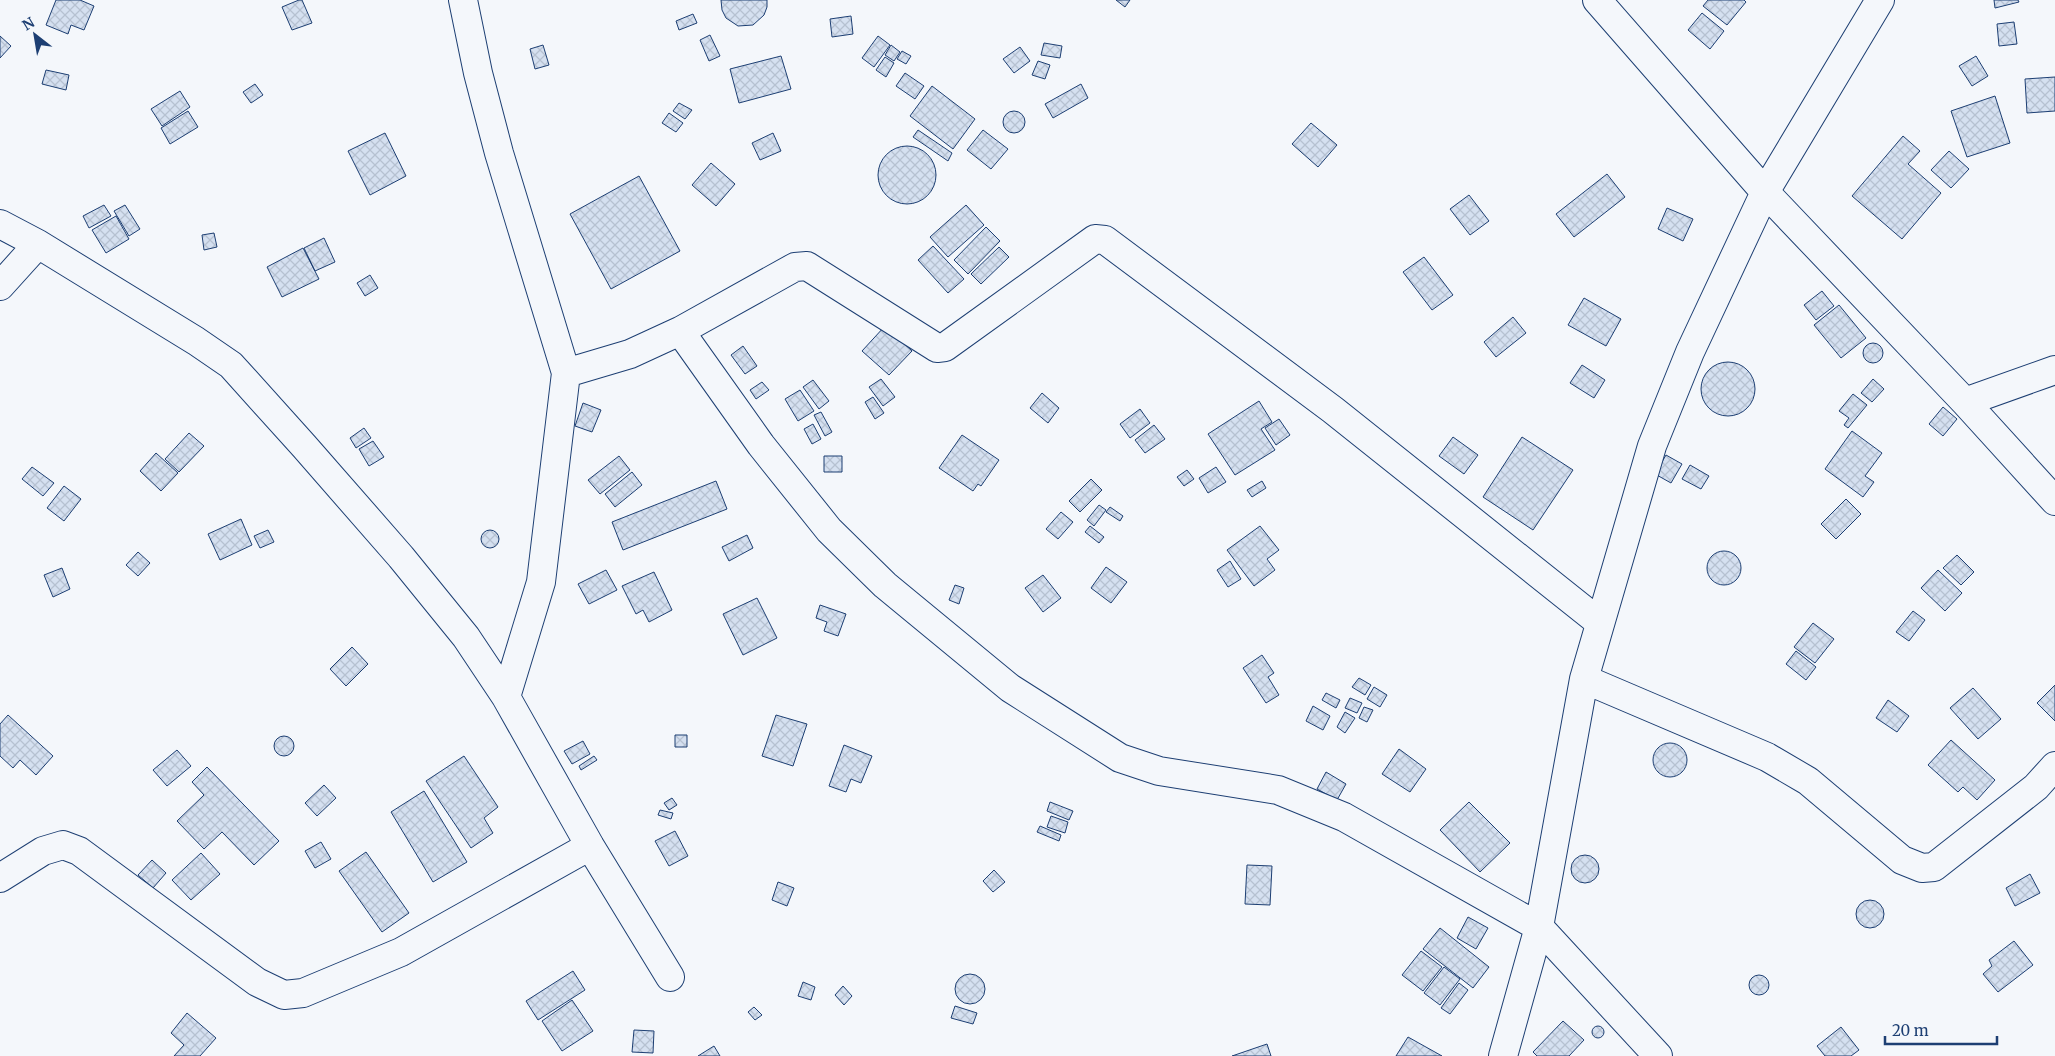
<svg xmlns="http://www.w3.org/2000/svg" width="2055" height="1056" font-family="Merriweather,serif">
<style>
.building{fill:url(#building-cross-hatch);stroke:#1d3f73}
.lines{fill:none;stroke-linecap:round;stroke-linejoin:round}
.minor-casing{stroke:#1d3f73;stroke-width:30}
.minor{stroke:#f4f7fb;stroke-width:28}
</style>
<defs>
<pattern id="building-cross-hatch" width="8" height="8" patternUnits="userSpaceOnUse" patternTransform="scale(1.25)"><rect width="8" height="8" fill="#d5e0f0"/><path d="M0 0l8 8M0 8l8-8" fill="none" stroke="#b6c1d1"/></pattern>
</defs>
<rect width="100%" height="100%" fill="#f4f7fb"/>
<path class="building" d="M 56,0 L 80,0 L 94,6 L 84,30 L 71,25 L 68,34 L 46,25 Z
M 299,0 L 302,0 L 312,23 L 292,30 L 282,7 Z
M 721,0 L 767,0 L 767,7 L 764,15 L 753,25 L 738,26 L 726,18 L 722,10 Z
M 1116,0 L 1130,0 L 1125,7 Z
M 1708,0 L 1744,0 L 1746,2 L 1727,25 L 1703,6 Z
M 1994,0 L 2018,0 L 2019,2 L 1995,8 Z
M 1702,13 L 1724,31 L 1710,49 L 1688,30 Z
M 693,14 L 697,23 L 679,30 L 676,21 Z
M 851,16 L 853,34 L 832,37 L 830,19 Z
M 2014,22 L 2017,44 L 1999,46 L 1997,24 Z
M 710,35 L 720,56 L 709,61 L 700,40 Z
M 0,36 L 11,46 L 0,58 Z
M 878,36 L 890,45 L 874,67 L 862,58 Z
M 1044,43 L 1062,46 L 1060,58 L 1041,55 Z
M 543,45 L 549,65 L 535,69 L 530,49 Z
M 891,45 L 900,52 L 894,61 L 885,55 Z
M 1020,47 L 1030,61 L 1014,73 L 1003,59 Z
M 902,51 L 911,56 L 906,64 L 897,59 Z
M 781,56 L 791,89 L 739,103 L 730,69 Z
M 1976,56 L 1988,76 L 1972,86 L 1959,66 Z
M 885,57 L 894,63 L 886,77 L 876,70 Z
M 1038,61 L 1050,65 L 1045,79 L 1032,75 Z
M 46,70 L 69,75 L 66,90 L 42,84 Z
M 905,73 L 924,86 L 915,99 L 896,86 Z
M 2055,77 L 2055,111 L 2027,113 L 2025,79 Z
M 255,84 L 263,95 L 251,103 L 243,92 Z
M 1081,84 L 1088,98 L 1053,118 L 1045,104 Z
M 932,86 L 975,119 L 953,149 L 910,116 Z
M 180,91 L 190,107 L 162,126 L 151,109 Z
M 1995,96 L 2010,143 L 1967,157 L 1951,111 Z
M 679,103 L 692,110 L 685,119 L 673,111 Z
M1003 122a11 11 0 1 1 22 0a11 11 0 1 1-22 0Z
M 188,111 L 198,127 L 170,144 L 161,128 Z
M 669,113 L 683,123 L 676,132 L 662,123 Z
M 1311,123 L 1337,145 L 1318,167 L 1292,144 Z
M 918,130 L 952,153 L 948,161 L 913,137 Z
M 983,130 L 1008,149 L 991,169 L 967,150 Z
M 385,133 L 406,176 L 370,195 L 348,151 Z
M 773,133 L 781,151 L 760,160 L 752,143 Z
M 1903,136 L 1920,151 L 1908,164 L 1941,193 L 1902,239 L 1852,196 Z
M878 175a29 29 0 1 1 58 0a29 29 0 1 1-58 0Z
M 1949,151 L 1969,169 L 1951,188 L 1931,170 Z
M 711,163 L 735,184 L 716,206 L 692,185 Z
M 1607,174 L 1625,197 L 1574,237 L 1556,214 Z
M 639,176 L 680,251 L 611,289 L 570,214 Z
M 1469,195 L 1489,221 L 1470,235 L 1450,209 Z
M 104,205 L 111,216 L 89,228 L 83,216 Z
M 125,205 L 140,229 L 129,236 L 114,211 Z
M 966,205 L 984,225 L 948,257 L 930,237 Z
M 1667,208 L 1693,219 L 1683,241 L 1658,229 Z
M 116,216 L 129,239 L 106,253 L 92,230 Z
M 986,227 L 1000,241 L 968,274 L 954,260 Z
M 214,233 L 217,247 L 204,250 L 202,235 Z
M 324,238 L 335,262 L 315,271 L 304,248 Z
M 933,246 L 964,279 L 948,293 L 918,260 Z
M 999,247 L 1009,257 L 981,284 L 971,274 Z
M 303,248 L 319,279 L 282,297 L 267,267 Z
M 1424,257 L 1453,295 L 1432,310 L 1403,272 Z
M 370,275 L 378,288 L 365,296 L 357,283 Z
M 1822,291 L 1834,306 L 1816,320 L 1804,305 Z
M 1584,298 L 1621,319 L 1606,346 L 1568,325 Z
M 1839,305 L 1866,338 L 1841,358 L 1814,325 Z
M 1513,317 L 1526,333 L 1496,357 L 1484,342 Z
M 885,326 L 912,351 L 889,375 L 862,351 Z
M1863 353a10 10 0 1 1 20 0a10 10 0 1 1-20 0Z
M 743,346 L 757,366 L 745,374 L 731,355 Z
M1701 389a27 27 0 1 1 54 0a27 27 0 1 1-54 0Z
M 1582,365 L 1605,380 L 1594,398 L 1570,383 Z
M 881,379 L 895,397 L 883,406 L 869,387 Z
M 1873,379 L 1884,389 L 1872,402 L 1861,393 Z
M 813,380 L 829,401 L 819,409 L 803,387 Z
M 762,382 L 769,390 L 756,399 L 750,390 Z
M 800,390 L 814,411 L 798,421 L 785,399 Z
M 1042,393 L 1059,408 L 1048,423 L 1030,408 Z
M 1853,394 L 1867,405 L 1848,428 L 1844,425 L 1849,418 L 1839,411 Z
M 873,397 L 884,413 L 875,419 L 865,402 Z
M 1259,401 L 1272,422 L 1261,429 L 1275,450 L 1235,475 L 1208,434 Z
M 583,403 L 601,410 L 592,432 L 575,426 Z
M 1943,407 L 1957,419 L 1943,436 L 1929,424 Z
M 1140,409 L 1150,423 L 1130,438 L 1120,424 Z
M 821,412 L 832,432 L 825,436 L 814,415 Z
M 1279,419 L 1290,435 L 1276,445 L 1265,428 Z
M 813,424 L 821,439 L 812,444 L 804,429 Z
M 1154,425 L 1165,439 L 1145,453 L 1135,440 Z
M 364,428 L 371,438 L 356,448 L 350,438 Z
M 1852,431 L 1882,453 L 1865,476 L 1874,482 L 1863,497 L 1825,469 Z
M 189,433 L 204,446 L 179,472 L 165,459 Z
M 962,435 L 999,460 L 981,486 L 978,484 L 973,491 L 939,468 Z
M 1453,437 L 1478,455 L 1464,474 L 1439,456 Z
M 1522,437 L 1573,470 L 1533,530 L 1483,497 Z
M 373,441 L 384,457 L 369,466 L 359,449 Z
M 156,453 L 178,473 L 161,491 L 140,471 Z
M 1666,455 L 1682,464 L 1671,483 L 1655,474 Z
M 619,456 L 630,470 L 600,494 L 588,480 Z
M 824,456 L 842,456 L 842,472 L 824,472 Z
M 1690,465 L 1709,476 L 1701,489 L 1682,479 Z
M 32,467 L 54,483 L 43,496 L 22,479 Z
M 1216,467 L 1226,482 L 1208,493 L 1199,478 Z
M 1187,470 L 1194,479 L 1184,486 L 1177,477 Z
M 632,472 L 642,485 L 615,507 L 605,494 Z
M 1091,479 L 1102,490 L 1080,512 L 1069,501 Z
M 716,481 L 727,509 L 623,550 L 612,522 Z
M 1262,481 L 1266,488 L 1252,497 L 1247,490 Z
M 64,486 L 81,499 L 64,521 L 47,508 Z
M 1846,499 L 1861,514 L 1836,539 L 1821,524 Z
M 1099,505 L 1106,510 L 1094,526 L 1087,520 Z
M 1110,507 L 1123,516 L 1120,521 L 1106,512 Z
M 1061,512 L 1073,522 L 1058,539 L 1046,529 Z
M 241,519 L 252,545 L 220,560 L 208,534 Z
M 1090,526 L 1104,537 L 1099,543 L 1085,532 Z
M 1260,526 L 1279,550 L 1267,559 L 1275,570 L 1254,586 L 1227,550 Z
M481 539a9 9 0 1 1 18 0a9 9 0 1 1-18 0Z
M 268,530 L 274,542 L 260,548 L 254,536 Z
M 747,535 L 753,548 L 729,561 L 722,547 Z
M1707 568a17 17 0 1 1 34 0a17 17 0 1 1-34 0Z
M 138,552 L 150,563 L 138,576 L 126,565 Z
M 1957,555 L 1974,572 L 1961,585 L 1943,568 Z
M 1230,561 L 1241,579 L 1228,587 L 1217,570 Z
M 1106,567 L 1127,582 L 1111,603 L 1091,588 Z
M 62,568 L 70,589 L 53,597 L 44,575 Z
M 606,570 L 617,590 L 589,604 L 578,584 Z
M 1938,570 L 1962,593 L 1945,611 L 1921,588 Z
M 654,572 L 672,610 L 649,622 L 643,610 L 636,614 L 622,586 Z
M 1043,575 L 1061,598 L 1043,612 L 1025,588 Z
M 955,585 L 964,588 L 959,604 L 949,600 Z
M 757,598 L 777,638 L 743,655 L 723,614 Z
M 820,605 L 846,614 L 838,636 L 824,631 L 827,622 L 816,618 Z
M 1913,611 L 1925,620 L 1909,641 L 1896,632 Z
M 1813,623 L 1834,639 L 1815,663 L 1794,647 Z
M 352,647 L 368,664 L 346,686 L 330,669 Z
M 1796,651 L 1816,667 L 1806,680 L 1786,664 Z
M 1262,655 L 1274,673 L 1268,677 L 1279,695 L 1266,703 L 1243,668 Z
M 1359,678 L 1371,685 L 1365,695 L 1352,687 Z
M 2055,685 L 2055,721 L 2037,703 Z
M 1374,687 L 1387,695 L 1380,707 L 1367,699 Z
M 1973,688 L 2001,719 L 1978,739 L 1950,708 Z
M 1326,693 L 1340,700 L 1336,708 L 1322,700 Z
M 1350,698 L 1362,703 L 1357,713 L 1345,708 Z
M 1888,700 L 1909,716 L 1897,732 L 1876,718 Z
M 1313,706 L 1330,716 L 1323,730 L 1306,721 Z
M 1364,707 L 1373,710 L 1367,722 L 1359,718 Z
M 1345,712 L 1355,718 L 1345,733 L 1337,727 Z
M 8,715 L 53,756 L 36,775 L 20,760 L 13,768 L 0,756 L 0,724 Z
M 776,715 L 807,724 L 793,766 L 762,756 Z
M 675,735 L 687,735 L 687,747 L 675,747 Z
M274 746a10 10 0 1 1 20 0a10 10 0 1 1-20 0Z
M 1951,740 L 1995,780 L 1977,800 L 1963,787 L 1958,792 L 1928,765 Z
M 583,741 L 590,754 L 572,764 L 564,751 Z
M1653 760a17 17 0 1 1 34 0a17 17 0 1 1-34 0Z
M 844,745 L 872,756 L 861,783 L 851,779 L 846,792 L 829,786 Z
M 1399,749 L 1426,769 L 1410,792 L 1382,774 Z
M 177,750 L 191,766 L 167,786 L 153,770 Z
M 464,756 L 498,807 L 484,818 L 493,833 L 471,848 L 426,781 Z
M 594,756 L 597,760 L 581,770 L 579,766 Z
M 207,767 L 279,841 L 254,865 L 222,832 L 204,849 L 177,821 L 204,795 L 192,782 Z
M 1326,772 L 1346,784 L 1337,800 L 1317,789 Z
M 324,785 L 336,798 L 317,816 L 305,803 Z
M 424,791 L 467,862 L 433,882 L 391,812 Z
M 672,798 L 677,805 L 669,810 L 664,803 Z
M 1050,802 L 1073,811 L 1069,820 L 1047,811 Z
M 1469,802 L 1510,843 L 1480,872 L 1440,830 Z
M 660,810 L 673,813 L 671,819 L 658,815 Z
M 1051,816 L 1068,822 L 1065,833 L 1047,827 Z
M 1040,826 L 1061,835 L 1059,841 L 1037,832 Z
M 675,831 L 688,856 L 669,866 L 655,841 Z
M 321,842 L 331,859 L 315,868 L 305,851 Z
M 366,852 L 409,913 L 382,932 L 339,871 Z
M 201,853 L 220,874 L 191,900 L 172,880 Z
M1571 869a14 14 0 1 1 28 0a14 14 0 1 1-28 0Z
M 152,860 L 166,873 L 153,888 L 138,875 Z
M 1247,865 L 1272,866 L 1270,905 L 1245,904 Z
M 994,870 L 1005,882 L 993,892 L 983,881 Z
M 2030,874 L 2040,893 L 2015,906 L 2006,888 Z
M 778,882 L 794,888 L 787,906 L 772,900 Z
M1856 914a14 14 0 1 1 28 0a14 14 0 1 1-28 0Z
M 1468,917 L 1488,928 L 1476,949 L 1457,938 Z
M 1440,928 L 1489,967 L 1473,988 L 1423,949 Z
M 2014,941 L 2033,965 L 1998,992 L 1983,974 L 1992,966 L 1989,960 Z
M 1421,951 L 1442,967 L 1423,991 L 1402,975 Z
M 1444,967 L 1460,979 L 1440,1005 L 1424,993 Z
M 573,971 L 585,990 L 538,1020 L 526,1001 Z
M955 989a15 15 0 1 1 30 0a15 15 0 1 1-30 0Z
M1749 985a10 10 0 1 1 20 0a10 10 0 1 1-20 0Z
M 803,982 L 815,987 L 811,1000 L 798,996 Z
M 1459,983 L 1468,990 L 1450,1014 L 1441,1008 Z
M 843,986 L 852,996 L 844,1005 L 835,995 Z
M 572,1000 L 593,1031 L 562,1051 L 542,1021 Z
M 955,1006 L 977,1013 L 973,1024 L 951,1018 Z
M 754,1007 L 762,1015 L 755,1020 L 748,1012 Z
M 187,1013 L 216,1038 L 200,1056 L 174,1056 L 184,1045 L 171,1033 Z
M 1563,1021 L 1584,1040 L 1569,1056 L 1537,1056 L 1533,1052 Z
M1592 1032a6 6 0 1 1 12 0a6 6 0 1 1-12 0Z
M 1841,1027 L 1859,1050 L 1851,1056 L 1825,1056 L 1817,1046 Z
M 634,1030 L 654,1031 L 653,1053 L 632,1052 Z
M 1408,1037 L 1442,1056 L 1396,1056 Z
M 1267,1044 L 1271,1056 L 1232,1056 Z
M 714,1046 L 720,1056 L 698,1056 Z"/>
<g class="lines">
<g class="minor-casing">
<path id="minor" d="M 463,0 L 478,73 L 499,153 L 566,373 L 630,354 L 680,331 L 761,445 L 829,530 L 885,585 L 1010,688 L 1120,758 L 1159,771 L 1278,790 L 1344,817 L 1539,927 L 1658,1056
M 1597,0 L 1765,192 L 1880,0
M 0,224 L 38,244 L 196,341 L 231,365 L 304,446 L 401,557 L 466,637 L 506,697 L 590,846 L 670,977
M 0,286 L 38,244
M 680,331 L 795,267 L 807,266 L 937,348 L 945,347 L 1095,239 L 1105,240 L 1333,410 L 1599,622
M 1965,402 L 2055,501
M 1584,679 L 1767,757 L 1808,781 L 1902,860 L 1922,868 L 1934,867 L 2036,787 L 2055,766
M 506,697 L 541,582 L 566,373
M 0,878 L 43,851 L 63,845 L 79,851 L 257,982 L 284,995 L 303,993 L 401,952 L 590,846
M 1503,1056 L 1539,927 L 1584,679 L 1652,446 L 1690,352 L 1765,192 L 1965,402 L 2055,370"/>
</g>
<use href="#minor" class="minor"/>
</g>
<g transform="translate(35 35) rotate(329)" stroke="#f4f7fb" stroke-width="4" paint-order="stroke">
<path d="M0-4L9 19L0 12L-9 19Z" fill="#1d3f73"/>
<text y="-8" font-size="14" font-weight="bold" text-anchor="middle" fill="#1d3f73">N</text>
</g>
<path d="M1885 1036v8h112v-8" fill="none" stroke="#1d3f73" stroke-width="2.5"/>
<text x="1892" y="1036" font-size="15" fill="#1d3f73" stroke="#f4f7fb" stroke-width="4" paint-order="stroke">20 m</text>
</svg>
